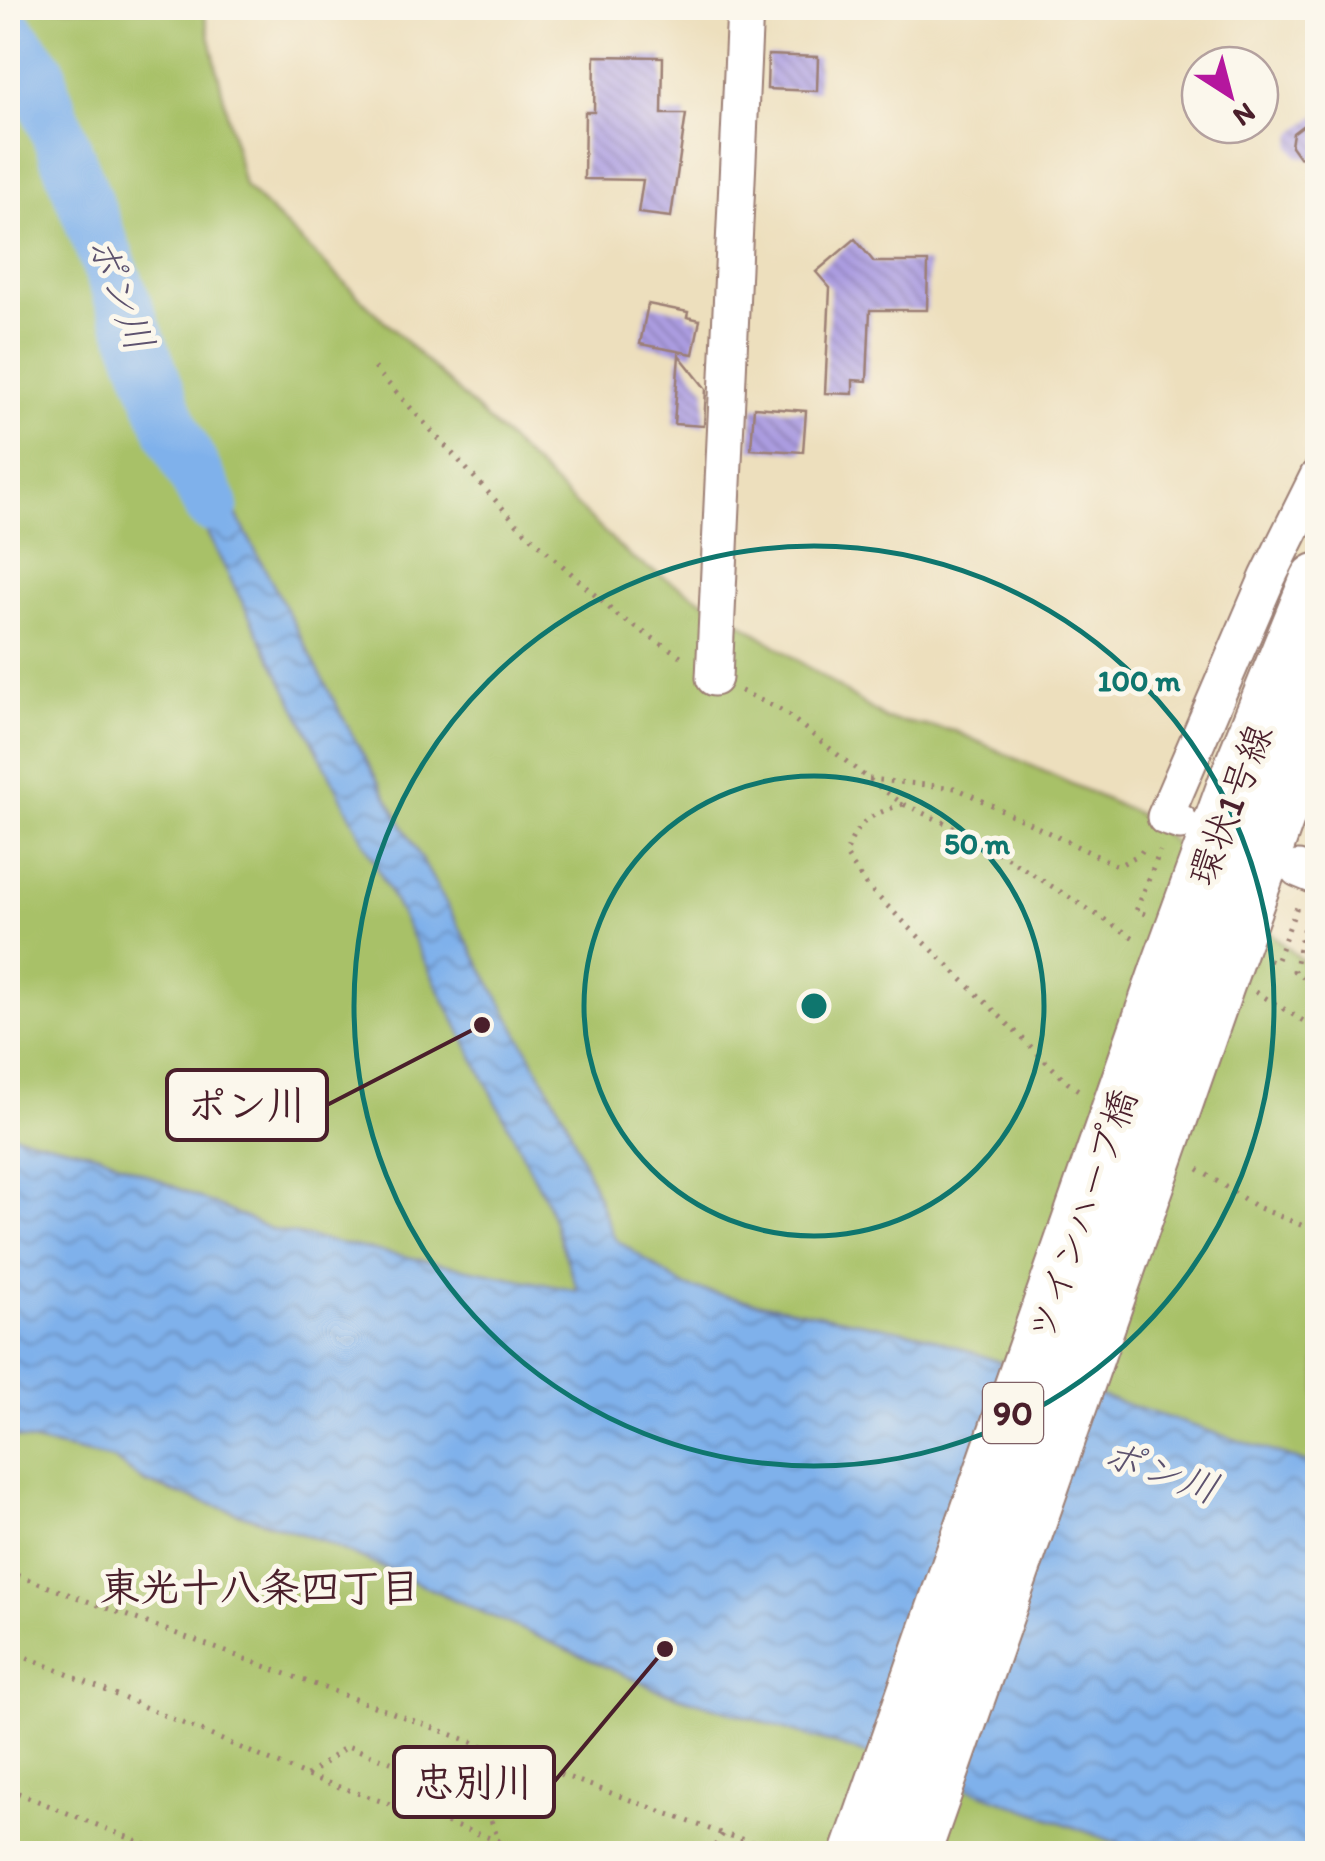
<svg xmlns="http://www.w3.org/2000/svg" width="1325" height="1861" font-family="Itim,'Klee One',sans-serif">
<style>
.green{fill:#a8c167;stroke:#797049;stroke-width:2.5}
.water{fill:url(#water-waves);stroke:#64688b;stroke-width:2.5}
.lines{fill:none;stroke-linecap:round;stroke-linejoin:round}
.river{stroke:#7fb1eb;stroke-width:55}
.building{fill:url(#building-back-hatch)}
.street-casing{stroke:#9c7f74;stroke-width:39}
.primary-casing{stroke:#9c7f74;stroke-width:59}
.path{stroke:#9c7f74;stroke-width:5;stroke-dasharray:2.5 8;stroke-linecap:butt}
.street{stroke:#fff;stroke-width:35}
.primary{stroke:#fff;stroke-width:55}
.primary-bridge-casing{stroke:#9c7f74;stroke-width:59;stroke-linecap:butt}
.primary-bridge{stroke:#fff;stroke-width:55}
.ring{fill:none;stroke:#0f766e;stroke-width:5}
.labels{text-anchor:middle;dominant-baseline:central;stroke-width:10;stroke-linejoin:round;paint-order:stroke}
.shield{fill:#fbf7ec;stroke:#7f6065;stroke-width:2.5}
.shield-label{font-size:35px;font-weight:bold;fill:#4a1f2b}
.street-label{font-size:38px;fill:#4a1f2b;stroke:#fbf7ec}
.water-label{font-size:40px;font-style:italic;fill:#5d526e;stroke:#fbf7ec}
.neighbourhood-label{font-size:40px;font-weight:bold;fill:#4a1f2b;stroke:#fbf7ec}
.centre{fill:#0f766e;stroke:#fbf7ec;stroke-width:5}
.ring-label{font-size:30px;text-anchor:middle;font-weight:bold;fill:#0f766e;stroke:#fbf7ec;stroke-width:10;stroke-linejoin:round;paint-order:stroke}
.leader{fill:none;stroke:#4a1f2b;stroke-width:4}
.callout-dot{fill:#4a1f2b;stroke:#fbf7ec;stroke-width:4}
.callout{fill:#fbf7ec;stroke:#4a1f2b;stroke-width:4}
.callout-label{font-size:40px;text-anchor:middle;font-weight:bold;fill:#4a1f2b}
</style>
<defs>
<pattern id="water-waves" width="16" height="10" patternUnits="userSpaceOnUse" patternTransform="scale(2.5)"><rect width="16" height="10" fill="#7fb1eb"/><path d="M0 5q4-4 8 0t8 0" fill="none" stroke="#6a8fbf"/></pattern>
<pattern id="building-back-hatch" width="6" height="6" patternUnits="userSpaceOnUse" patternTransform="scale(2.5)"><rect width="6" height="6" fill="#ac9de1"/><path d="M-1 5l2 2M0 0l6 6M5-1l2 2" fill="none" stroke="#8e7fb7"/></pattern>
</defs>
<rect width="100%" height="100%" fill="#fbf7ec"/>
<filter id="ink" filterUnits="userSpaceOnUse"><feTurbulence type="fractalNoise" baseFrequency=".01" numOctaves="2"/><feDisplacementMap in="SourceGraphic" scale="20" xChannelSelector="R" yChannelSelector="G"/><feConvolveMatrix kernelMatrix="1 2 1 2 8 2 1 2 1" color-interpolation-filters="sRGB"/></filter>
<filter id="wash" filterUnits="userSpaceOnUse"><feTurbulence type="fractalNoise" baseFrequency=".0048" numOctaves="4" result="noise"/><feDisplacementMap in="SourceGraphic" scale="40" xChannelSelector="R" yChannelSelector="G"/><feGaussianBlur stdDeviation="2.25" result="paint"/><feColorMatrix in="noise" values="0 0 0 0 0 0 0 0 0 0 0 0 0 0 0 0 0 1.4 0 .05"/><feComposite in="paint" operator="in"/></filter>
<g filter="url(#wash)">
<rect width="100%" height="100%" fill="#eddfbd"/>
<path class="green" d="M 8,8 L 203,8 L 244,186 L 631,558 L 740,622 L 886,719 L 955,731 L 1151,820 L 1226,895 L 1311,968 L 1317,971 L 1317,1466 L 1294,1459 L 961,1638 L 8,1149 Z
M 8,1436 L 113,1459 L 145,1483 L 323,1541 L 656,1689 L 919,1770 L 1145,1853 L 8,1854 Z"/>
<path class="water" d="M 194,434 L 354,738 L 565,1117 L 615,1239 L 684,1286 L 749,1301 L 921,1334 L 1051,1380 L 1317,1466 L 1317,1853 L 1145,1853 L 919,1770 L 656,1689 L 323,1541 L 145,1482 L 113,1459 L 8,1436 L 8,1133 L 99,1154 L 273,1230 L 578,1291 L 546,1200 L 162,444 Z"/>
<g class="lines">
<path class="river" d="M 8,33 L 39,73 L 42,91 L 173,431 L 211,505"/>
</g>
<g id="blocks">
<path class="building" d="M 768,55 L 818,57 L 817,91 L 767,89 Z
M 595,56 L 663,57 L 662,114 L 686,114 L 671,217 L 638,213 L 643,180 L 584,179 L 585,112 L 594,112 Z
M 1318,114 L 1318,160 L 1299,157 L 1291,146 L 1293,133 Z
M 855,239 L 874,262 L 928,262 L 927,310 L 870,310 L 867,381 L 853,380 L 853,394 L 825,393 L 830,288 L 816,272 Z
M 648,304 L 688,312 L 687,317 L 700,320 L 693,354 L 640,344 Z
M 679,355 L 706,389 L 704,426 L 674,424 Z
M 754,407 L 806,411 L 803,452 L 751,449 Z"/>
</g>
</g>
<g filter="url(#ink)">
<use href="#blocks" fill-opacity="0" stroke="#9c7f74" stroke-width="2.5"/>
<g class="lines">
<g class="street-casing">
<path id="street" d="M 714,678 L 745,8
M 1180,822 L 1165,817 L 1268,577 L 1318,476
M 1298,869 L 1315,876 L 1318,869"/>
</g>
<g class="primary-casing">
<path id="primary" d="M 1167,973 L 1241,770 L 1318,581
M 1214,991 L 1318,701"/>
</g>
<path class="path" d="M 374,368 L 519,526 L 618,616 L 684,658
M 741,691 L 783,711 L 867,778 L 903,804 L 969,834 L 1137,940
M 869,779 L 956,788 L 1118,866 L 1140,854 L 1147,844
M 903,804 C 871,815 856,820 846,855 L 865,884 L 1068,1083 L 1080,1091
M 1308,908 L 1294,971 L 1318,987
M 1145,914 L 1136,911 L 1160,851
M 1269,960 L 1276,962 L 1298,904
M 1256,992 L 1318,1030
M 1198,1169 L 1255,1206 L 1318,1232
M 8,1572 L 723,1834
M 8,1649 L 307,1776 L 499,1841 L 543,1854
M 307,1776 L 347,1746 L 481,1795 L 499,1841
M 8,1789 L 169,1854
M 709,1854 L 723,1834 L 794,1854"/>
<use href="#street" class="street"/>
<use href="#primary" class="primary"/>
<g class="primary-bridge-casing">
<path id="primary-bridge" d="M 859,1854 L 1167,973
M 912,1854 L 1214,991"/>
</g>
<use href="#primary-bridge" class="primary-bridge"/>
</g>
</g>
<g class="ring">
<circle cx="814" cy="1006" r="230"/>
<circle cx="814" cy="1006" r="460"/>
</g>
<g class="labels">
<rect class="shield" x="983" y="1383" width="60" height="60" rx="8"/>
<g class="shield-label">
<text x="1013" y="1413">90</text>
</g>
<g class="street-label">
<text transform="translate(1230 805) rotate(-69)">環状1号線</text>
<text transform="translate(1082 1215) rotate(-71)">ツインハープ橋</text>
</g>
<g class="water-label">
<text transform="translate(121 293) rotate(69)">ポン川</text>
<text transform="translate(1161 1471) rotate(19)">ポン川</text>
</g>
<g class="neighbourhood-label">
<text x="260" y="1587">東光十八条四丁目</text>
</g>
</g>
<circle cx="814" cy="1006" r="15" class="centre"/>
<g class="ring-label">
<text x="1139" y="691">100 m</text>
<text x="977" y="854">50 m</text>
</g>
<path class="leader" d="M482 1025L327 1105M665 1649L554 1782"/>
<g class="callout-dot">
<circle cx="482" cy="1025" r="10"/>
<circle cx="665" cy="1649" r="10"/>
</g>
<g class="callout">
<rect x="167" y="1070" width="160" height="70" rx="10"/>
<rect x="394" y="1747" width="160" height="70" rx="10"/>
</g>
<g class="callout-label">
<text x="247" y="1119">ポン川</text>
<text x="474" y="1796">忠別川</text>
</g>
<rect width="1325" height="1861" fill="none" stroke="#fbf7ec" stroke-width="40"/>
<g transform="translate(1230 95) rotate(144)"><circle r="48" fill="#fbf7ec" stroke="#b4a19f" stroke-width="2.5"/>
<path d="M0-8L18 38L0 25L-18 38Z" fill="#b5179e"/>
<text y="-15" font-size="28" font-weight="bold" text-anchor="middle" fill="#4a1f2b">N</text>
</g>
</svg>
